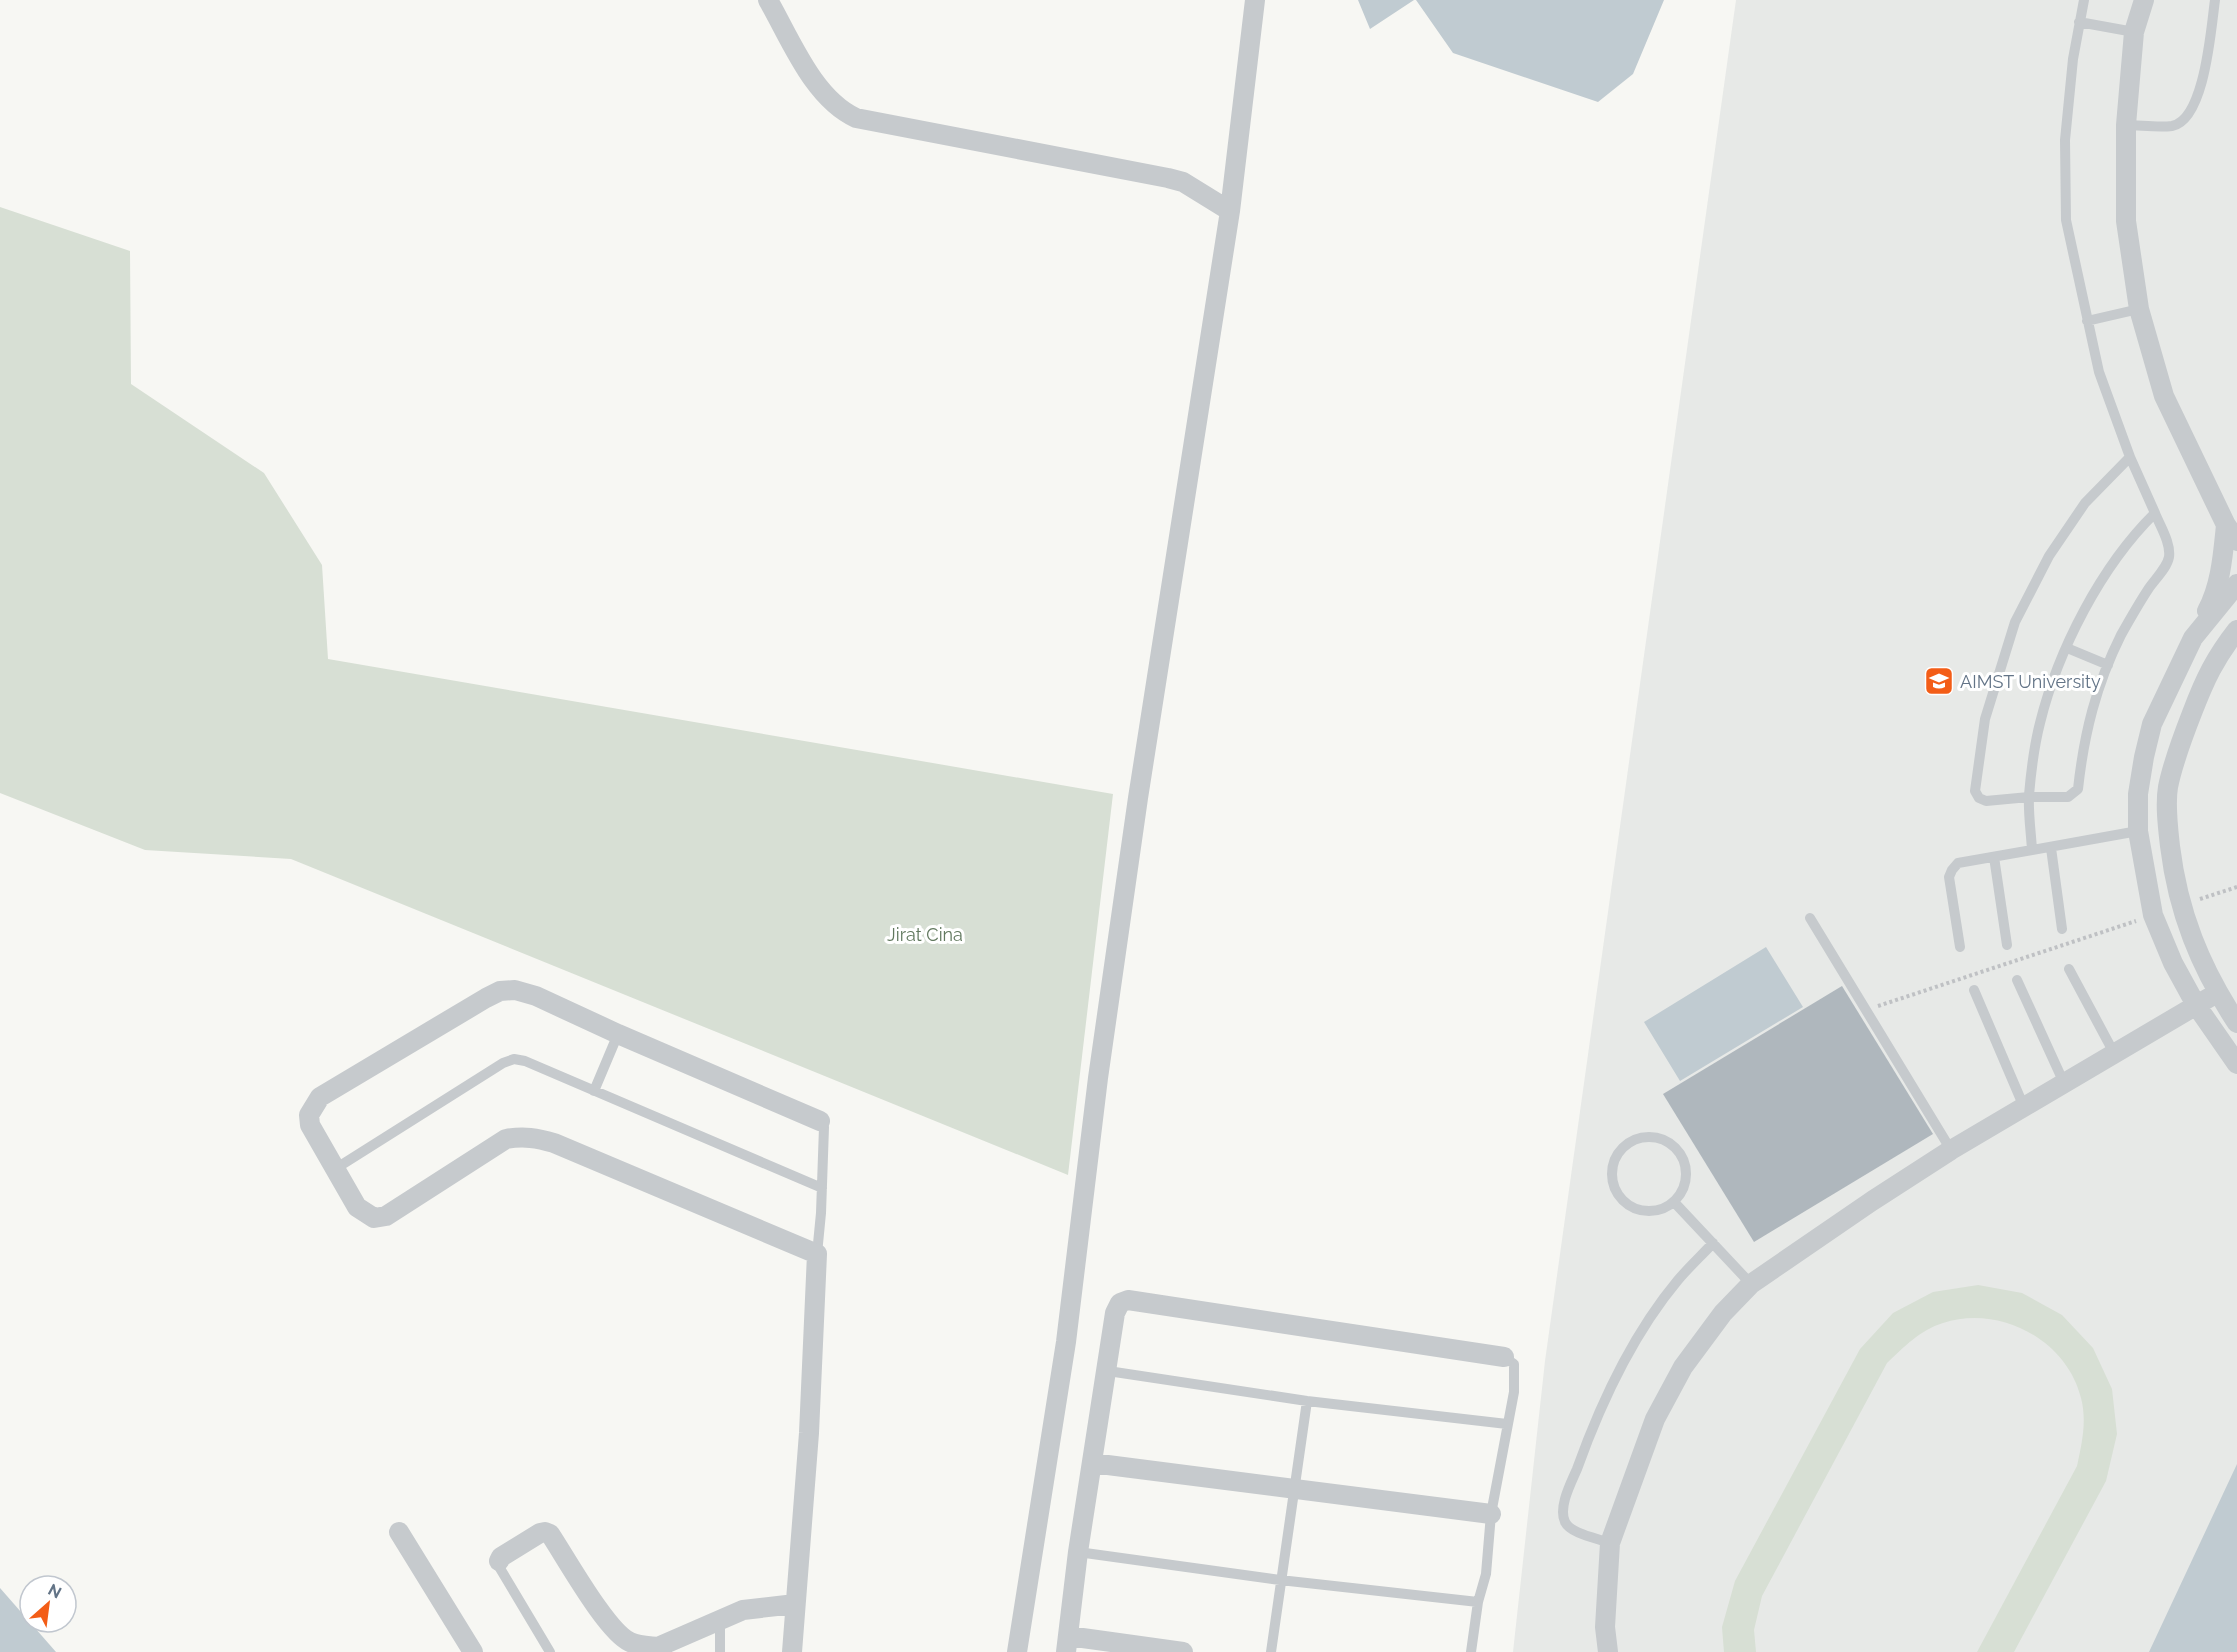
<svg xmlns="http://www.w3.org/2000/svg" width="2237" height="1652" font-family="Raleway,sans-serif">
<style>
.built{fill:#e7e9e7}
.green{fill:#d7dfd4}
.water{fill:#c0cbd1}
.building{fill:#afb7bd}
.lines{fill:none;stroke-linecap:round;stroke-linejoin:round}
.path{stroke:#bfc1c4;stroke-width:4;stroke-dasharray:3 3;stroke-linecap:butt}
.lane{stroke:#c6cacd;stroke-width:10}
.street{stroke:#c6cacd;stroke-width:20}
.labels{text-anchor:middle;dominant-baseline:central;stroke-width:6;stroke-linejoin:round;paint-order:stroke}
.poi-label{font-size:18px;fill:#637487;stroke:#fff;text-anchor:start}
.park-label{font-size:18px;fill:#62795f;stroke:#fff}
</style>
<rect width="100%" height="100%" fill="#f7f7f3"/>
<path class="built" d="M 1736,0 L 2237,0 L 2237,1652 L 1513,1652 L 1545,1361 Z"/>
<path class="green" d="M 0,207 L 130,251 L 131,384 L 264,473 L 322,565 L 328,659 L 1113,794 L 1068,1175 L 291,859 L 145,850 L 0,793 Z
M 1978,1285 L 2022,1293 L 2062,1315 L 2093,1348 L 2112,1389 L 2117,1434 L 2106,1481 L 2014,1652 L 1977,1652 L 2077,1466 C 2082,1443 2087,1421 2081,1398 C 2067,1340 1999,1304 1943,1323 C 1920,1330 1904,1347 1887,1363 L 1762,1596 L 1754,1630 L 1756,1652 L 1724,1652 L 1722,1627 L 1735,1581 L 1860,1349 L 1893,1313 L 1933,1292 Z"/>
<path class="water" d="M 1358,0 L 1414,0 L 1370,29 Z
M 1416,0 L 1664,0 L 1633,74 L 1598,102 L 1453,53 Z
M 1766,947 L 1803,1007 L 1680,1081 L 1644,1022 Z
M 2237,1464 L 2237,1652 L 2149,1652 Z
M 0,1588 L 56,1652 L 0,1652 Z"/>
<path class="building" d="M 1842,986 L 1933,1134 L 1754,1242 L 1663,1094 Z"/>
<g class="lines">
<path class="path" d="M 2200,899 L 2237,887
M 1878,1006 L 2136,921"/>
<path class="lane" d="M 2084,0 L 2073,59 L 2065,140 L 2066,220 L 2099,372 L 2130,457 L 2085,503 L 2049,556 L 2015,622 L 1985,719 L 1975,791 L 1979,798 L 1986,801 L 2029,797 L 2068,797 L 2078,789 C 2084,734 2096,685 2121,635 C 2130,619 2139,603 2149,588 C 2155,579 2167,568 2169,557 C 2171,543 2160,526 2155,513
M 2079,22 L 2134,32
M 2126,125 C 2140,125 2158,128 2172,126 C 2205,120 2211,28 2215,0
M 2087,321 L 2139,309
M 2130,457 L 2155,513 C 2101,566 2058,650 2040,723 C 2034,746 2031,772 2029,795 C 2028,813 2031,832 2032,850 L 2138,831
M 2067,648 L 2108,665
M 2051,848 L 2062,929
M 1994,857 L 2007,945
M 1810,918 L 1951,1150
M 1960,947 L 1949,877 L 1952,870 L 1958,863 L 2032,850
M 2069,969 L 2114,1053
M 2017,980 L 2064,1083
M 1974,990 L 2024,1107
M 594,1091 L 618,1034
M1612 1174a37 37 0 1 1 74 0a37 37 0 1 1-74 0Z
M 335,1169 L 503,1063 L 514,1059 L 525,1061 L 822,1188
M 1674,1202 L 1751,1284
M 817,1254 L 821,1213 L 824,1127 L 820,1121
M 1108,1371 L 1307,1401 L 1507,1424
M 1610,1543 C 1597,1538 1571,1534 1565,1522 C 1558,1507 1571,1483 1577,1469 C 1601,1402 1632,1335 1678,1280 C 1689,1267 1702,1255 1713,1243
M 1078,1552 L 1280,1580 L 1478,1602 L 1471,1652
M 499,1561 L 498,1565 L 550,1652
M 1478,1602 L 1486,1574 L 1491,1514 L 1514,1392 L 1514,1364 L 1504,1357
M 720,1652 L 720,1618
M 1271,1652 L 1307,1401"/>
<path class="street" d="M 768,0 C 791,40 813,98 856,118 L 1168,178 L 1183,182 L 1230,211
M 2144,0 L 2134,32 L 2126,125 L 2126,221 L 2139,309 L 2164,396 L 2226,525 L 2237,541
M 2237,584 L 2193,638 L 2152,724 L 2144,757 L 2138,794 L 2138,831 L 2153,915 L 2173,963 L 2196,1005 L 2237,1064
M 2207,611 C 2221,585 2223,554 2226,525
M 2237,630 C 2215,658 2205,679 2192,713 C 2183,736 2173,762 2168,787 C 2165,805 2168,828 2170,846 C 2178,912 2200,967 2237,1023
M 1092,1463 L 1491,1514
M 399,1532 L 473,1652
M 499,1561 L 501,1557 L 540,1533 L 545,1532 L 550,1534 C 566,1558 607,1632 630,1642 C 638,1646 649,1646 658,1647 L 743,1610 L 795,1604
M 1068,1636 L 1183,1652
M 792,1652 L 809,1433 L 817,1254 L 554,1143 C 537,1138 524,1136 506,1139 L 386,1216 L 374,1218 L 357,1207 L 310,1125 L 309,1115 L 320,1097 L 486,998 L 500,991 L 515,990 L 536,996 L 618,1034 L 820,1121
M 1017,1652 L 1066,1342 L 1098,1078 L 1138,798 L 1230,211 L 1255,0
M 1066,1652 L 1078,1552 L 1115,1313 L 1120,1303 L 1128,1300 L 1504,1357
M 1608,1652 L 1605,1627 L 1610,1543 L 1655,1419 L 1683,1367 L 1723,1313 L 1751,1284 L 1872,1201 L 1951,1150 L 2217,993"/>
</g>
<defs>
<g id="university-square" transform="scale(1.5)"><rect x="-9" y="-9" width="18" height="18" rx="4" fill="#f35d17" stroke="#fff"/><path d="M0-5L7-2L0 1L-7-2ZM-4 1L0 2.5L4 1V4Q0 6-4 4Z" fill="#fff"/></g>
</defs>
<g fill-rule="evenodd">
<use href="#university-square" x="1939" y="681"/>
</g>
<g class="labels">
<g class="poi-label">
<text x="1960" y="681">AIMST University</text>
</g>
<g class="park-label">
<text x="925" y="934">Jirat Cina</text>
</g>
</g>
<g transform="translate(48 1604) rotate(28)"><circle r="28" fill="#ffffff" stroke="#c1c7cf" stroke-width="1.5"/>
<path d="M0-4.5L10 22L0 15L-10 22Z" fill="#f35d17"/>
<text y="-9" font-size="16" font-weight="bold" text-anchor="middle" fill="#637487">N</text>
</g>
</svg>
